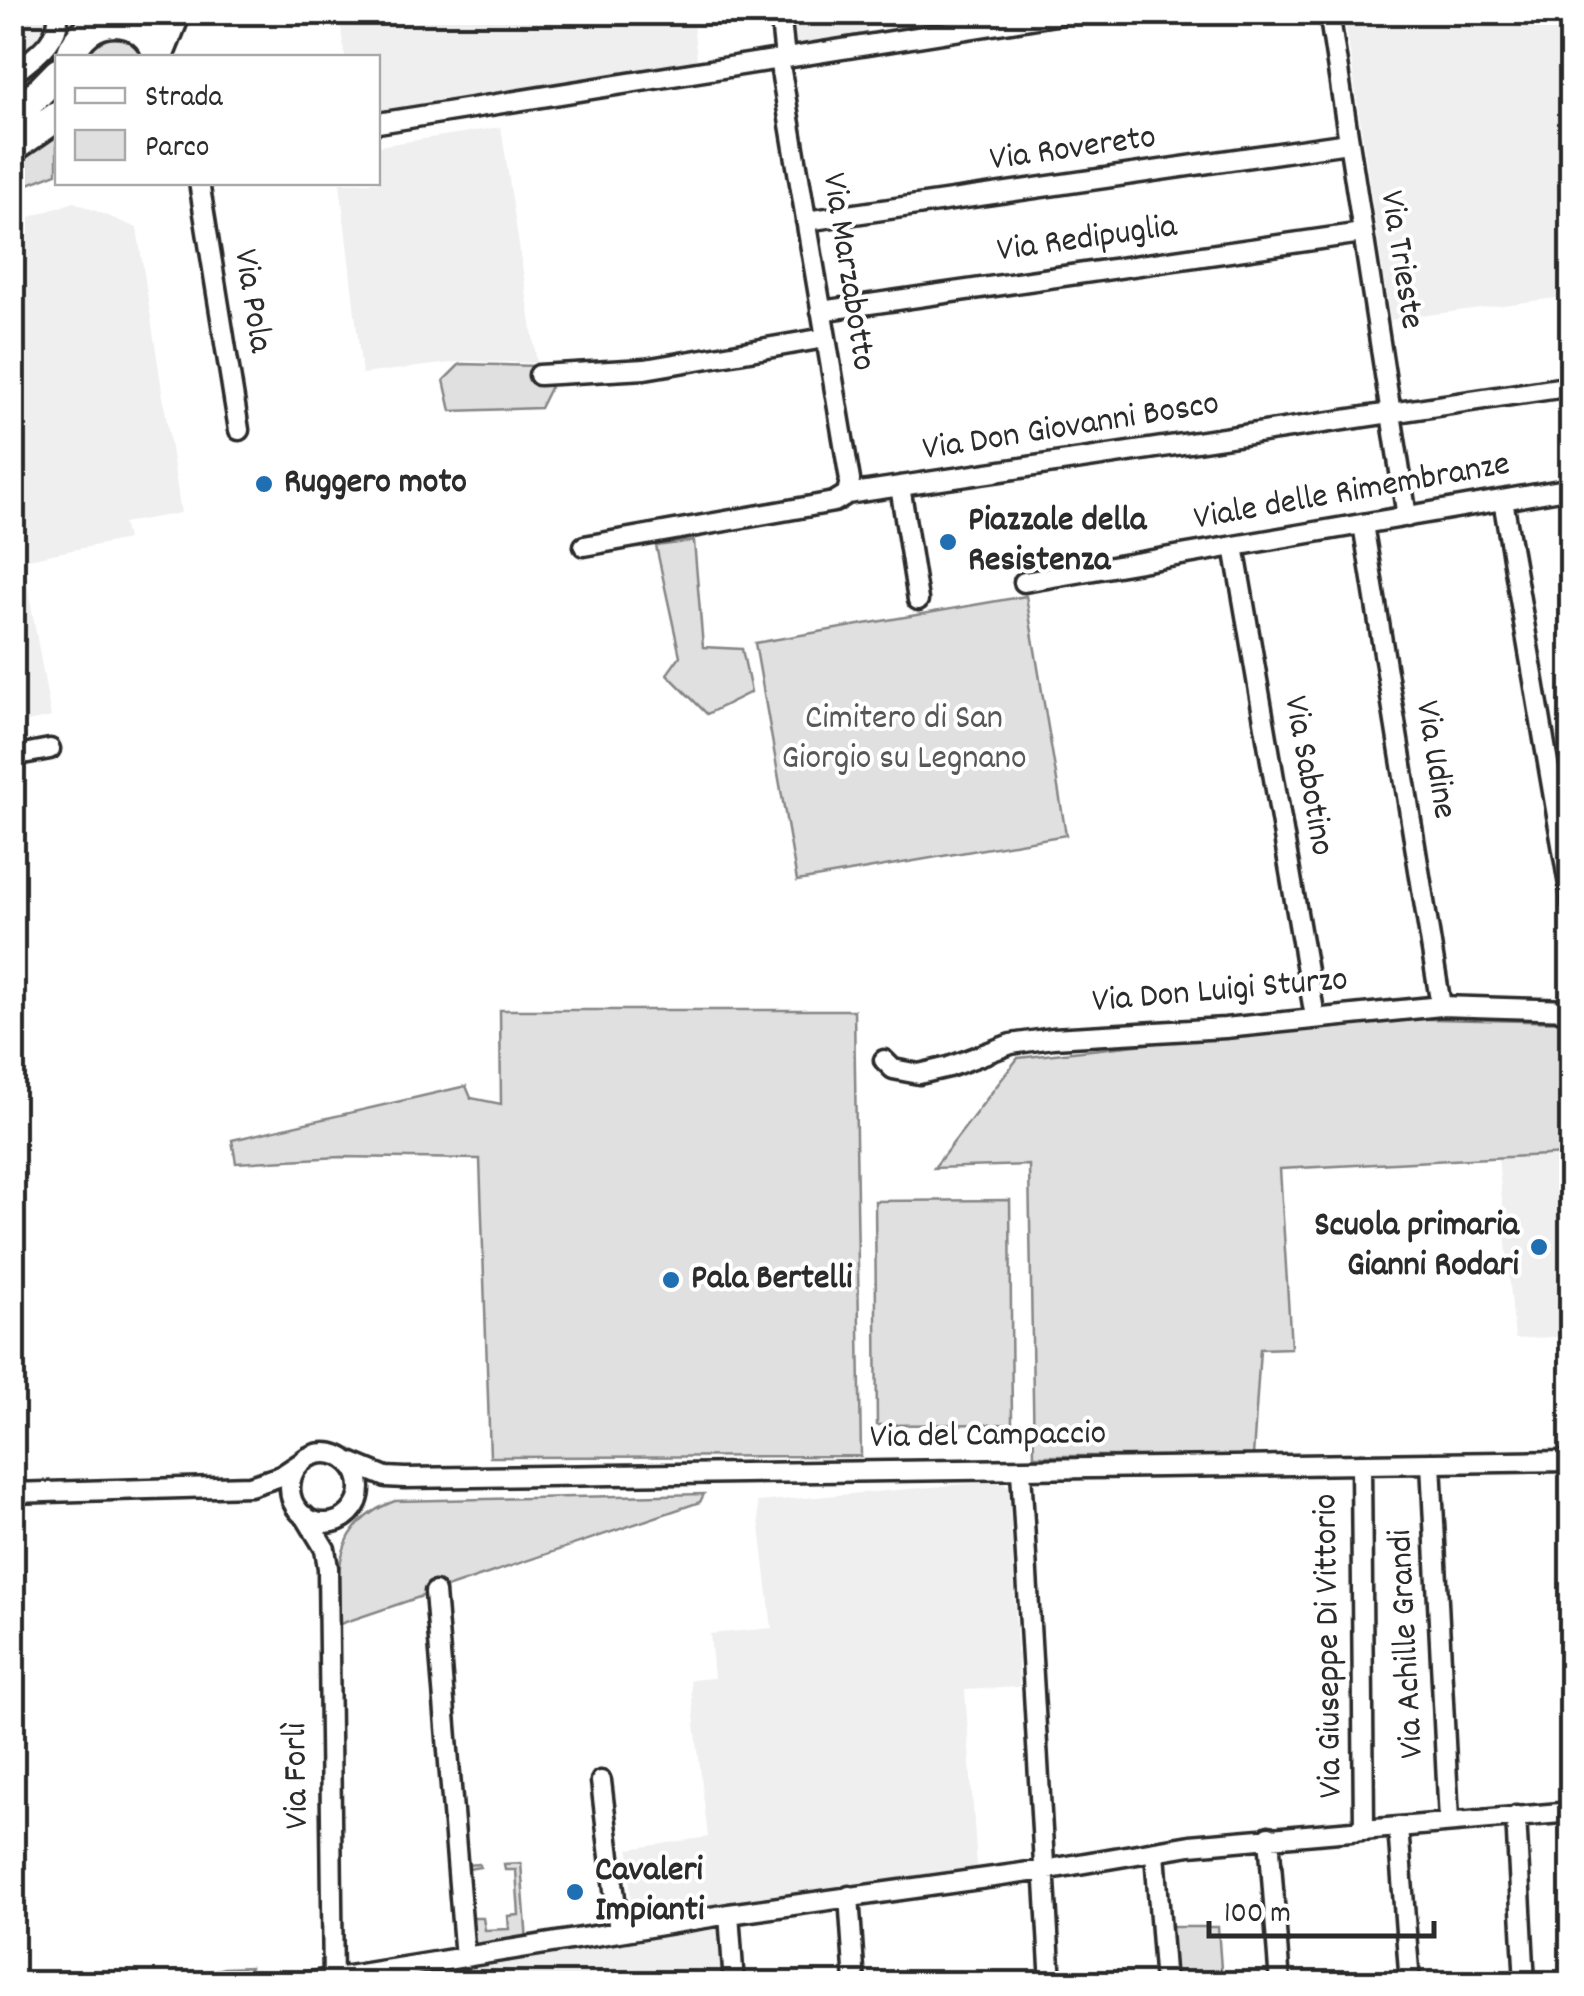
<svg xmlns="http://www.w3.org/2000/svg" width="1584" height="1996" font-family="Dekko,sans-serif">
<style>
.built{fill:#efefef}
.green{fill:#e0e0e0;stroke:#868686;stroke-width:2.5}
.lines{fill:none;stroke-linecap:round;stroke-linejoin:round}
.minor-casing{stroke:#2b2b2b;stroke-width:25}
.primary-casing{stroke:#2b2b2b;stroke-width:35}
.minor{stroke:#fff;stroke-width:18}
.primary{stroke:#fff;stroke-width:28}
.poi-dot{fill:#1f6fb2;stroke:#fff;stroke-width:4}
.labels{text-anchor:middle;dominant-baseline:central;stroke-width:8;stroke-linejoin:round;paint-order:stroke}
.street-label{font-size:35px;fill:#2b2b2b;stroke:#fff}
.poi-label{font-size:35px;font-weight:bold;fill:#2b2b2b;stroke:#fff;text-anchor:start}
.park-label{font-size:35px;fill:#585858;stroke:#fff}
</style>
<rect width="100%" height="100%" fill="#fff"/>
<filter id="ink" filterUnits="userSpaceOnUse"><feTurbulence type="fractalNoise" baseFrequency=".01" numOctaves="2"/><feDisplacementMap in="SourceGraphic" scale="20" xChannelSelector="R" yChannelSelector="G"/><feConvolveMatrix kernelMatrix="1 2 1 2 8 2 1 2 1" color-interpolation-filters="sRGB"/></filter>
<g filter="url(#ink)">
<path class="built" d="M 13,13 L 48,13 L 52,59 L 13,97 Z
M 339,13 L 692,13 L 697,60 L 378,110 L 378,58 L 345,57 Z
M 773,13 L 866,13 L 868,34 L 777,46 Z
M 1344,13 L 1571,13 L 1571,296 L 1390,320 Z
M 501,127 L 537,363 L 466,361 L 362,374 L 340,183 L 378,182 L 378,146 Z
M 74,202 L 137,228 L 181,513 L 123,523 L 127,539 L 23,560 L 51,717 L 13,725 L 13,223 Z
M 1571,1153 L 1571,1336 L 1515,1339 L 1498,1157 Z
M 1002,1481 L 1009,1487 L 1019,1687 L 965,1690 L 977,1867 L 631,1920 L 629,1849 L 708,1837 L 690,1680 L 714,1678 L 710,1634 L 772,1628 L 757,1502 Z
M 725,1921 L 730,1983 L 339,1983 Z"/>
<path class="green" d="M 107,35 C 125,36 137,39 145,58 L 85,58 L 90,46 Z
M 57,127 L 57,173 L 13,190 L 13,159 Z
M 460,364 L 538,366 L 551,386 L 540,408 L 451,411 L 444,380 Z
M 694,541 L 703,647 L 742,649 L 751,692 L 707,714 L 667,674 L 680,656 L 656,546 Z
M 1026,596 L 1066,835 L 797,881 L 755,643 Z
M 500,1010 L 854,1010 L 861,1456 L 490,1457 L 480,1159 L 340,1157 L 236,1163 L 232,1140 L 466,1086 L 471,1098 L 501,1104 Z
M 1384,1018 L 1568,1022 L 1566,1154 L 1280,1169 L 1291,1348 L 1260,1349 L 1253,1456 L 1034,1456 L 1029,1165 L 934,1168 L 1018,1058 Z
M 1010,1200 L 1012,1424 L 877,1425 L 875,1201 Z
M 704,1494 L 700,1502 L 337,1625 C 338,1569 334,1523 395,1501 Z
M 521,1863 L 527,1942 L 476,1945 L 470,1940 L 465,1865 L 479,1864 L 480,1867 L 468,1869 L 472,1918 L 483,1918 L 485,1930 L 509,1929 L 508,1916 L 519,1915 L 516,1870 L 505,1870 L 504,1864 Z
M 1169,1927 L 1218,1927 L 1222,1983 L 1174,1983 Z
M 250,1967 L 244,1983 L 161,1983 L 224,1968 Z"/>
<g class="lines">
<g class="minor-casing">
<path id="minor" d="M 780,12 L 785,58
M 1329,12 L 1407,517
M 779,59 L 850,480 L 847,494
M 12,75 C 32,58 61,42 58,12
M 378,123 L 1074,12
M 199,182 L 239,430
M 806,221 L 1348,143
M 821,311 L 1362,233
M 539,375 L 645,369 L 825,338
M 900,486 L 918,600
M 1503,500 L 1572,903
M 1363,524 L 1441,1006
M 584,546 L 834,502 L 847,494 L 1572,386
M 1234,546 L 1315,1017
M 1024,582 L 1572,488
M 12,756 L 50,749
M 884,1060 L 893,1069 L 919,1074 L 949,1067 L 1011,1044 L 1053,1038 L 1225,1028 L 1441,1006 L 1572,1010
M290 1488a35 35 0 1 1 70 0a35 35 0 1 1-70 0Z
M 350,1462 L 386,1477 L 405,1478 L 1572,1461
M 1431,1463 L 1449,1821
M 1361,1464 L 1364,1828
M 1021,1471 L 1051,1984
M 12,1493 L 250,1486 L 281,1476 L 299,1464
M 305,1516 L 325,1549 L 328,1568 L 333,1984
M 435,1592 L 465,1958
M 601,1781 L 619,1932
M 1516,1816 L 1525,1984
M 1398,1827 L 1410,1984
M 1269,1836 L 1280,1984
M 1155,1853 L 1165,1984
M 849,1896 L 855,1984
M 729,1914 L 734,1984
M 299,1984 L 729,1914 L 1044,1870 L 1190,1845 L 1572,1812"/>
</g>
<g class="primary-casing">
<path id="primary" d="M 159,54 L 176,12
M 70,58 C 84,10 146,10 159,58
M 12,120 L 58,73
M 12,148 L 58,116"/>
</g>
<use href="#minor" class="minor"/>
<use href="#primary" class="primary"/>
</g>
</g>
<g class="poi-dot">
<circle cx="264" cy="484" r="10"/>
<circle cx="948" cy="542" r="10"/>
<circle cx="1539" cy="1247" r="10"/>
<circle cx="671" cy="1280" r="10"/>
<circle cx="575" cy="1892" r="10"/>
</g>
<g class="labels">
<g class="street-label">
<text transform="translate(1073 150) rotate(-8)">Via Rovereto</text>
<text transform="translate(1087 240) rotate(-8)">Via Redipuglia</text>
<text transform="translate(1400 260) rotate(81)">Via Trieste</text>
<text transform="translate(847 272) rotate(81)">Via Marzabotto</text>
<text transform="translate(251 301) rotate(81)">Via Pola</text>
<text transform="translate(1071 428) rotate(-9)">Via Don Giovanni Bosco</text>
<text transform="translate(1352 493) rotate(-10)">Viale delle Rimembranze</text>
<text transform="translate(1434 760) rotate(81)">Via Udine</text>
<text transform="translate(1307 776) rotate(80)">Via Sabotino</text>
<text transform="translate(1220 992) rotate(-5)">Via Don Luigi Sturzo</text>
<text transform="translate(988 1437) rotate(-1)">Via del Campaccio</text>
<text transform="translate(1408 1644) rotate(-93)">Via Achille Grandi</text>
<text transform="translate(1330 1646) rotate(-91)">Via Giuseppe Di Vittorio</text>
<text transform="translate(298 1776) rotate(-91)">Via Forlì</text>
</g>
<g class="poi-label">
<text x="284" y="484">Ruggero moto</text>
<text x="968" y="522">Piazzale della<tspan x="968" dy="40">Resistenza</tspan></text>
<text x="1519" y="1227" text-anchor="end">Scuola primaria<tspan x="1519" dy="40">Gianni Rodari</tspan></text>
<text x="691" y="1280">Pala Bertelli</text>
<text x="595" y="1872">Cavaleri<tspan x="595" dy="40">Impianti</tspan></text>
</g>
<g class="park-label">
<text x="904" y="720">Cimitero di San<tspan x="904" dy="40">Giorgio su Legnano</tspan></text>
</g>
</g>
<rect width="1584" height="1996" fill="none" stroke="#fff" stroke-width="50"/>
<rect x="25" y="25" width="1534" height="1946" fill="none" stroke="#2b2b2b" stroke-width="4" filter="url(#ink)"/>
<rect x="55" y="55" width="325" height="130" fill="#ffffff" stroke="#aaaaaa" stroke-width="2.5"/>
<rect x="75" y="88" width="50" height="15" fill="#ffffff" stroke="#aaaaaa" stroke-width="2.5"/>
<text x="145" y="105" font-size="30" fill="#2b2b2b">Strada</text>
<rect x="75" y="130" width="50" height="30" fill="#e0e0e0" stroke="#aaaaaa" stroke-width="2.5"/>
<text x="145" y="155" font-size="30" fill="#2b2b2b">Parco</text>
<path d="M1209 1921v15h225v-15" fill="none" stroke="#2b2b2b" stroke-width="5"/>
<text x="1224" y="1921" font-size="30" fill="#2b2b2b" stroke="#ffffff" stroke-width="8" paint-order="stroke">100 m</text>
</svg>
